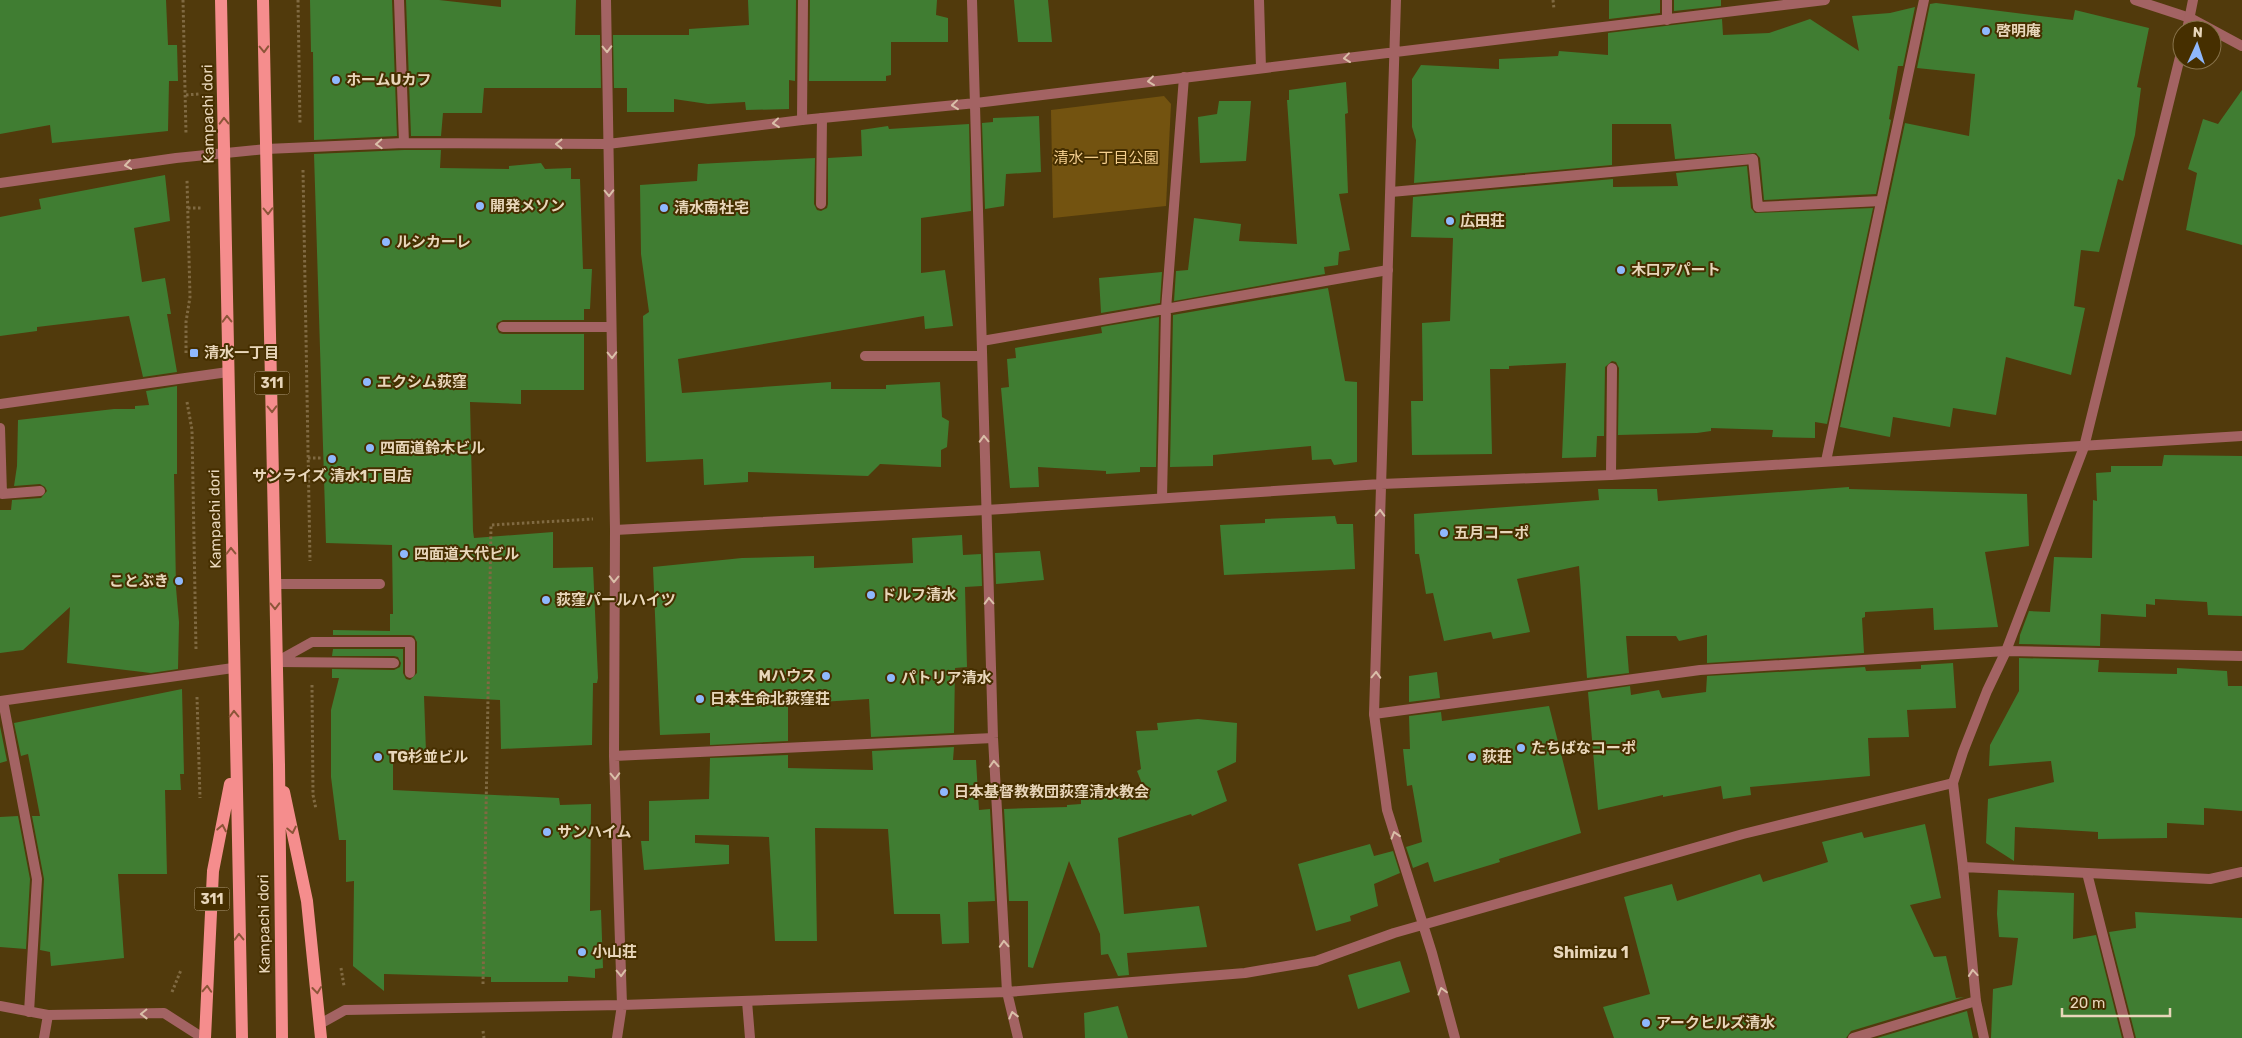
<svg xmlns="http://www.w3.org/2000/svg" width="2242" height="1038" font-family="Rubik,'Noto Sans JP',sans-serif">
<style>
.green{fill:#735310}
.building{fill:#407d32}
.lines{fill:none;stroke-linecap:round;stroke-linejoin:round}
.path{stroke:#806a42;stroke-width:3;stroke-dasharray:2.5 2.5;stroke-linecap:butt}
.service{stroke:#a36363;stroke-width:10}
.minor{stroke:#a36363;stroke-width:10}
.tertiary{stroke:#a36363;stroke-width:10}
.primary{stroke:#f58d8d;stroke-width:12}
.oneway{stroke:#8c5538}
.oneway2{stroke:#dabfa9}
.poi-dot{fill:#8fb8fd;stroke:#462f00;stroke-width:2}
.labels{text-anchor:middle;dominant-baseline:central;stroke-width:4;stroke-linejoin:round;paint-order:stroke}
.shield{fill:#462f00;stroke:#b7a482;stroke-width:1}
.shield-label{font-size:14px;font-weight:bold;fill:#e8d6ba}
.poi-label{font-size:15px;font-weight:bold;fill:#e8d6ba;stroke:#462f00;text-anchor:start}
.street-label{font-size:15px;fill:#e8d6ba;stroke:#462f00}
.park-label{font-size:15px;fill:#f5cf8e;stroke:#462f00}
.neighbourhood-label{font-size:16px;font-weight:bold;fill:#e8d6ba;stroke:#462f00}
</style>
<rect width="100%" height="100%" fill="#513a0c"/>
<path class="green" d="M 1164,96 L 1171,104 L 1166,206 L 1053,218 L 1051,110 Z"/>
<path class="building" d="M 0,0 L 166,0 L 168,45 L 177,45 L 178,81 L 169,81 L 168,131 L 52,143 L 50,125 L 0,134 Z
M 310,0 L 392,0 L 397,136 L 314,140 L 313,52 L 311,52 Z
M 406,0 L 439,0 L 501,7 L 501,0 L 576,0 L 575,35 L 600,35 L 601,88 L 484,88 L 482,113 L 443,113 L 441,136 L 411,136 Z
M 748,0 L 796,0 L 795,81 L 789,80 L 789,109 L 746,110 L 745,102 L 708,104 L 674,99 L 674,112 L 627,112 L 627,88 L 614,88 L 613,35 L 689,35 L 689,29 L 749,25 Z
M 810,0 L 937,0 L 936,15 L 948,18 L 948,42 L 891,42 L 891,75 L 886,76 L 886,81 L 809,81 Z
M 1014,0 L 1048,0 L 1052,42 L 1018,42 Z
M 1609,0 L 1660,0 L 1660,13 L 1609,19 Z
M 1674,0 L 1721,0 L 1721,6 L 1674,11 Z
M 1936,3 L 2073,20 L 2075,10 L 2149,28 L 2137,87 L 2141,88 L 2135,135 L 2123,181 L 2118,179 L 2099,252 L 2081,250 L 2074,306 L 2085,308 L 2071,375 L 2006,357 L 1996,415 L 1953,408 L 1950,427 L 1893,417 L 1890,437 L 1840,427 L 1905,123 L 1969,136 L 1975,74 L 1917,68 L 1930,4 Z
M 1915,7 L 1903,66 L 1898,66 L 1889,119 L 1891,120 L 1876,194 L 1764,200 L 1760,158 L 1756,153 L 1675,159 L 1671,124 L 1612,124 L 1612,165 L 1414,183 L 1416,140 L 1412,127 L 1412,79 L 1421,65 L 1499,69 L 1499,59 L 1558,56 L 1559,51 L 1608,55 L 1608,33 L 1722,19 L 1723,35 L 1769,33 L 1810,19 L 1859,51 L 1852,16 L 1890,13 Z
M 1346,82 L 1348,113 L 1345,114 L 1348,193 L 1339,194 L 1350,250 L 1339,252 L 1338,265 L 1324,267 L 1325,274 L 1174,301 L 1176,271 L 1188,270 L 1194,218 L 1241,224 L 1239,241 L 1297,244 L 1287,100 L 1289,100 L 1289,90 Z
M 2242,90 L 2242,245 L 2186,230 L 2197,173 L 2188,169 L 2203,119 L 2218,124 Z
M 1219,101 L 1251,101 L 1246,161 L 1200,163 L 1198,117 L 1217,114 Z
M 1039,116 L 1041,172 L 1006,174 L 1004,206 L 985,209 L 982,123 L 993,122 L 993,118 Z
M 969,124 L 971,211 L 921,218 L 921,273 L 945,270 L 953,326 L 925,329 L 924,316 L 678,359 L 682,393 L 831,382 L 831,389 L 886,389 L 886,385 L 940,382 L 942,417 L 949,421 L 947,447 L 941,450 L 941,467 L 880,464 L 868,476 L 748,472 L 748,482 L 704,485 L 703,459 L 646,462 L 643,316 L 649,312 L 641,254 L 640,185 L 697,181 L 698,164 L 815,158 L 814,204 L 817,210 L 821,211 L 827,208 L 828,204 L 828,158 L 862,156 L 861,130 L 888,126 L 889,129 Z
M 404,150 L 441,150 L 440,168 L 509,169 L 509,166 L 541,163 L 545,169 L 571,168 L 571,179 L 580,179 L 583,269 L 592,269 L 590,309 L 584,309 L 584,320 L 503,320 L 497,323 L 496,327 L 499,333 L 503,334 L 584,334 L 584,390 L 521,390 L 521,404 L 470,402 L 473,531 L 474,538 L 553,532 L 553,568 L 593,567 L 598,678 L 597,683 L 593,683 L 592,745 L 501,749 L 500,700 L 424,696 L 426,752 L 393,754 L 393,790 L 559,798 L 560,805 L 591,804 L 590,911 L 601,910 L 603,968 L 595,969 L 595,978 L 568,976 L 568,982 L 491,982 L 491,977 L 384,974 L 384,991 L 353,966 L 354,881 L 346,882 L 346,840 L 339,840 L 331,777 L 331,710 L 339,678 L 332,678 L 332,669 L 394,670 L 400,667 L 401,663 L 398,657 L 394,656 L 332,656 L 333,649 L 403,649 L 403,673 L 406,679 L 410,680 L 417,673 L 417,642 L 414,636 L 410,635 L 333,635 L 333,630 L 390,631 L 390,614 L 393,614 L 392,545 L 326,543 L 314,154 Z
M 1747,166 L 1751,208 L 1755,213 L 1873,208 L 1827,424 L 1815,422 L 1815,438 L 1772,437 L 1773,430 L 1711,428 L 1711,431 L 1697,433 L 1618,435 L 1619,368 L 1616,362 L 1612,361 L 1605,367 L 1604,436 L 1597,436 L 1596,457 L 1562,458 L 1566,363 L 1509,366 L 1509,369 L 1490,369 L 1492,454 L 1412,455 L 1411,401 L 1423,401 L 1422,323 L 1450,321 L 1453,238 L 1411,237 L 1413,197 L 1613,179 L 1613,187 L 1678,186 L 1676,173 Z
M 165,175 L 170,221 L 134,228 L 142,282 L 165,278 L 171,314 L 167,314 L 177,372 L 143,377 L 129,316 L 37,327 L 37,331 L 0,336 L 0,217 L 41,209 L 39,199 Z
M 1162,272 L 1160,303 L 1101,313 L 1099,278 Z
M 1328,288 L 1345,381 L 1357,382 L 1357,462 L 1334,465 L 1331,459 L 1312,460 L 1311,446 L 1213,455 L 1213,466 L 1170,467 L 1173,315 Z
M 1159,317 L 1156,467 L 1140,467 L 1140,472 L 1106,474 L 1106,471 L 1038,467 L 1039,487 L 1010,488 L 1001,388 L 1009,387 L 1007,359 L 1016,358 L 1015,348 L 1102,333 L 1101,327 Z
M 177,386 L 177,474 L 174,474 L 176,588 L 179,622 L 178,669 L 151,673 L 67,663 L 70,607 L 23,650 L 0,653 L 0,510 L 11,510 L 12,500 L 41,498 L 47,491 L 45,487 L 40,484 L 14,486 L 17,466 L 18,420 L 114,409 L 135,409 L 135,406 L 149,405 L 146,391 Z
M 2164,455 L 2242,456 L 2242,616 L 2208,615 L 2207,602 L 2155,599 L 2155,605 L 2146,604 L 2146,617 L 2101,614 L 2100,646 L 2019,644 L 2020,635 L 2029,611 L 2050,612 L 2054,557 L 2092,558 L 2093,500 L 2097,501 L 2096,473 L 2111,472 L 2111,466 L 2162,466 Z
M 1849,487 L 1849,489 L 2027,494 L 2029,546 L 1985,552 L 1998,627 L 1934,630 L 1933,608 L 1865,612 L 1865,617 L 1862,618 L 1864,653 L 1707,663 L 1707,635 L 1679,641 L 1676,636 L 1626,636 L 1629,673 L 1587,678 L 1579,566 L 1517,579 L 1530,632 L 1493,639 L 1491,632 L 1444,641 L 1433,593 L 1426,594 L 1419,554 L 1415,554 L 1414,514 L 1599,500 L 1598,489 L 1657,489 L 1658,501 Z
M 1335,516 L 1337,524 L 1353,524 L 1355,569 L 1224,575 L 1220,525 L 1265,523 L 1265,519 Z
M 962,535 L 963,555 L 981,554 L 982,586 L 965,587 L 967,667 L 955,668 L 954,733 L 871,737 L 869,699 L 788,704 L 788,741 L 710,745 L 710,733 L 660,735 L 653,567 L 742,558 L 814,556 L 814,568 L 913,563 L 912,538 Z
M 1040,551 L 1044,580 L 996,584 L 995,553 Z
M 2019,658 L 2099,660 L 2098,672 L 2177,674 L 2177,668 L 2227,671 L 2228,686 L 2242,686 L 2242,811 L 2204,808 L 2204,825 L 2167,823 L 2167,838 L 2098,839 L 2098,832 L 2015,827 L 2014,861 L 1986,843 L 1988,799 L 2054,782 L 2051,761 L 1989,766 L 1990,745 L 2019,691 Z
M 1953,663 L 1956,708 L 1907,710 L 1909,737 L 1868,738 L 1870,776 L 1750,787 L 1751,795 L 1723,799 L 1721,786 L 1663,797 L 1663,795 L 1598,810 L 1588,692 L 1630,686 L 1631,695 L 1659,690 L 1662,698 L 1706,692 L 1707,676 L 1865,667 L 1866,671 L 1921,669 L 1921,665 Z
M 1437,672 L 1440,698 L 1409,702 L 1409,676 Z
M 182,689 L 184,774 L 180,774 L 181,790 L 165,790 L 167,874 L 118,874 L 124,958 L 51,966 L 50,952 L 40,950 L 44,879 L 32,816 L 40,816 L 28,754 L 21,756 L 14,723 Z
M 1549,706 L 1581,833 L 1499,859 L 1500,862 L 1434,882 L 1428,862 L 1413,868 L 1406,847 L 1422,842 L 1412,785 L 1407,786 L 1403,749 L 1410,749 L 1409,716 L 1441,712 L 1442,721 Z
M 1198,719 L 1237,723 L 1236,762 L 1217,771 L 1227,801 L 1192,816 L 1191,814 L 1118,838 L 1124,914 L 1199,906 L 1207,947 L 1127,953 L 1129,975 L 1118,976 L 1108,954 L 1101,955 L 1100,934 L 1069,861 L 1033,968 L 1028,967 L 1028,901 L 1009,901 L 1004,809 L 1067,807 L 1067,805 L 1081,804 L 1081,798 L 1099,799 L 1099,790 L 1145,791 L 1137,771 L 1141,769 L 1136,731 L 1158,730 L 1157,723 Z
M 0,726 L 7,761 L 0,763 Z
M 954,747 L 953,760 L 976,760 L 979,810 L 990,809 L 995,901 L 968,902 L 969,943 L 942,944 L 940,914 L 894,914 L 888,829 L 815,828 L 817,941 L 775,941 L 769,837 L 695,835 L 695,843 L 729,845 L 729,864 L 644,870 L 641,841 L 649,841 L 649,801 L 709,799 L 710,758 L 788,755 L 788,768 L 873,770 L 872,751 Z
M 18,816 L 30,879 L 26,949 L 0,947 L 0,817 Z
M 1925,824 L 1941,898 L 1910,905 L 1934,957 L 1946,956 L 1956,998 L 1964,997 L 1851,1031 L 1846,1038 L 1614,1038 L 1603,1007 L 1650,994 L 1624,897 L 1672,884 L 1677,901 L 1760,874 L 1763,882 L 1828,862 L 1822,842 L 1862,832 L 1864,838 Z
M 1370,844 L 1374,856 L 1393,851 L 1400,873 L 1374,884 L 1378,906 L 1350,916 L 1351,921 L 1316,931 L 1298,864 Z
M 1998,890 L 2074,893 L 2073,939 L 2096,935 L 2122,1038 L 1991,1038 L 1993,989 L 2012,985 L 2018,938 L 1999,937 L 1997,914 Z
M 2135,912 L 2242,918 L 2242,1038 L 2136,1038 L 2109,932 L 2136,928 Z
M 1400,961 L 1410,992 L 1358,1009 L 1348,975 Z
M 1118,1006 L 1128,1038 L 1085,1038 L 1084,1013 Z
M 1967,1011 L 1973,1038 L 1877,1038 Z"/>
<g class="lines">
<path class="path" d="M 183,0 L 186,134
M 298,0 L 300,124
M 1553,0 L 1554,9
M 186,95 L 199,94
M 303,170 L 310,561
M 188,208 L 202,208
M 186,353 L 186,322 L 190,297 L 187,180
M 187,402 L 192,430 L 196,650
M 308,458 L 323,458
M 312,685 L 313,795 L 316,809
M 197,697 L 200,798
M 341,968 L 344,986
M 483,984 L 491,525 L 593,519
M 172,992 L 181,970
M 483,1031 L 484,1038"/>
<path class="service" d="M 1259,0 L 1261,68
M 1667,20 L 1667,0
M 802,120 L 803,0
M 1391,192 L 1753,159 L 1758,207 L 1881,201
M 821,204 L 822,118
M 982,341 L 1388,270
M 0,404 L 228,372
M 0,428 L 2,494 L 40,491
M 1611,475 L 1612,368
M 1162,498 L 1166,309 L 1184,77
M 275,584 L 380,584
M 276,662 L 312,642 L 410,642 L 410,673
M 277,662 L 394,663
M 0,701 L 233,668
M 3,701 L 37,879 L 29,1012
M 1374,714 L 1700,670 L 2006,651 L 2242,656
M 2087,873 L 2129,1038
M 747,1001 L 750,1038
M 44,1038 L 48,1015
M 1853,1038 L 1976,1001"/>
<path class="minor" d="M 399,0 L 404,143
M 606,0 L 615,530 L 614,756 L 622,1005 L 617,1038
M 972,0 L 993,738 L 1007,992 L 1018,1038
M 1396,0 L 1374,714 L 1387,810 L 1432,953 L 1455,1038
M 2135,0 L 2190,18 L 2242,46
M 0,183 L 176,158 L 266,149 L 404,143 L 608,144 L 802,120 L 976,103 L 1825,0
M 503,327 L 611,327
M 865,356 L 982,356
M 1826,461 L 1924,0
M 615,530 L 986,510 L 1381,484 L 1611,475 L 2242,436
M 614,756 L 993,738
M 0,1006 L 48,1015 L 164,1013 L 203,1038
M 320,1024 L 345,1010 L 622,1005 L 1007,992 L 1245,973 L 1316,961 L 1394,933 L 1743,834 L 1953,783
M 1984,1038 L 1976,1001 L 1963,867 L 2210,879 L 2242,872"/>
<path class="tertiary" d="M 2187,30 L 2193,0
M 1963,867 L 1953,783 L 1963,752 L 1987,691 L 2006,651 L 2084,447 L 2182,49"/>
<path class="primary" d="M 221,0 L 242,1038
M 263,0 L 279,765 L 282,1038
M 284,792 L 307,901 L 321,1038
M 205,1038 L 213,871 L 230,784"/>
</g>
<defs><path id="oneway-chevron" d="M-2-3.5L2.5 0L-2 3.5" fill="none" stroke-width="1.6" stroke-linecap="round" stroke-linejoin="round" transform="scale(1.25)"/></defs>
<g class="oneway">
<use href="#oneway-chevron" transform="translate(264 49) rotate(88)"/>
<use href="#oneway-chevron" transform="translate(224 121) rotate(-91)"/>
<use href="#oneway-chevron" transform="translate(268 211) rotate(89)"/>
<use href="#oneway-chevron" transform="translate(227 319) rotate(-91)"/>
<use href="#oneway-chevron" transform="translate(272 409) rotate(89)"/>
<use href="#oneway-chevron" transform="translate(231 551) rotate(-91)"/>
<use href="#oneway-chevron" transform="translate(275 606) rotate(89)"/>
<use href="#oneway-chevron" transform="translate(234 714) rotate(-91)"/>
<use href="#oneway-chevron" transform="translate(222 828) rotate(-79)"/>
<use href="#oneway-chevron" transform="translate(292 830) rotate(78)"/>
<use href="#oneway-chevron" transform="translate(239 937) rotate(-91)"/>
<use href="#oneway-chevron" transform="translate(207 989) rotate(-87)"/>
<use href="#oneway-chevron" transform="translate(317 990) rotate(84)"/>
</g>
<g class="oneway2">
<use href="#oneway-chevron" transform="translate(607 49) rotate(89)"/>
<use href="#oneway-chevron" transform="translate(1347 58) rotate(173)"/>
<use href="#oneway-chevron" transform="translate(1151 81) rotate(173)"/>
<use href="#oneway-chevron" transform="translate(955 105) rotate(174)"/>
<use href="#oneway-chevron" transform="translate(776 123) rotate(174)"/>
<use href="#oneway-chevron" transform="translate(379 144) rotate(177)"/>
<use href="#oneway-chevron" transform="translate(559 144) rotate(-180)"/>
<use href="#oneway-chevron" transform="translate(128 165) rotate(172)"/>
<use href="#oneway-chevron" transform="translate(609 193) rotate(89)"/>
<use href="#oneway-chevron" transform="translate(612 355) rotate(89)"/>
<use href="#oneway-chevron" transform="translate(984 439) rotate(-92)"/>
<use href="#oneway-chevron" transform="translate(1380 513) rotate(-88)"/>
<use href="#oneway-chevron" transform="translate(614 579) rotate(91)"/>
<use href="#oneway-chevron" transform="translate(989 601) rotate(-92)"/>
<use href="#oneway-chevron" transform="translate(1376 675) rotate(-88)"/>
<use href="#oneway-chevron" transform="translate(994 764) rotate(-93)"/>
<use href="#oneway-chevron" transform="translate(615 776) rotate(88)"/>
<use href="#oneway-chevron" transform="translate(1395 835) rotate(-107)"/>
<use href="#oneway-chevron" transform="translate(1004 944) rotate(-93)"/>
<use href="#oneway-chevron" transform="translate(621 973) rotate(88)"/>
<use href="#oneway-chevron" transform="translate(1973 973) rotate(-95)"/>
<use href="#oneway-chevron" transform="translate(1442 991) rotate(-105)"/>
<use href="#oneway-chevron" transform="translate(144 1014) rotate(179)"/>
<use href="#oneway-chevron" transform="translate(1013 1015) rotate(-104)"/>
</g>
<g class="poi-dot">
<circle cx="1986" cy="31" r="5"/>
<circle cx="336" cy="80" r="5"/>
<circle cx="480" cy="206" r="5"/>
<circle cx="664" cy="208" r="5"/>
<circle cx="1450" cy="221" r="5"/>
<circle cx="386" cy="242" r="5"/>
<circle cx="1621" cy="270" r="5"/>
<rect x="189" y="348" width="10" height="10" rx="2.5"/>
<circle cx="367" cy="382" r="5"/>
<circle cx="370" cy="448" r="5"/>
<circle cx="332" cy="459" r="5"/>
<circle cx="1444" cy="533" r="5"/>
<circle cx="404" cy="554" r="5"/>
<circle cx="179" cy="581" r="5"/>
<circle cx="871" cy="595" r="5"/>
<circle cx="546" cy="600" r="5"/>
<circle cx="826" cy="676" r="5"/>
<circle cx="891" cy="678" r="5"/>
<circle cx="700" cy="699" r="5"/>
<circle cx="1521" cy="748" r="5"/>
<circle cx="378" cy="757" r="5"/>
<circle cx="1472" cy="757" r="5"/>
<circle cx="944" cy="792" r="5"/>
<circle cx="547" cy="832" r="5"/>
<circle cx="582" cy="952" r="5"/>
<circle cx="1646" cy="1023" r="5"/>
</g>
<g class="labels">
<g class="shield">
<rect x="254.5" y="371.5" width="35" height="23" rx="4"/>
<rect x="194.5" y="887.5" width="35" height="23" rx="4"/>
</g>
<g class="shield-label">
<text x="272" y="383">311</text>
<text x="212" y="899">311</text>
</g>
<g class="poi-label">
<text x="1996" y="31">啓明庵</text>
<text x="346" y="80">ホームUカフ</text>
<text x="490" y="206">開発メソン</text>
<text x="674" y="208">清水南社宅</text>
<text x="1460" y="221">広田荘</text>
<text x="396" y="242">ルシカーレ</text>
<text x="1631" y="270">木口アパート</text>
<text x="204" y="353">清水一丁目</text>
<text x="377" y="382">エクシム荻窪</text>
<text x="380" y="448">四面道鈴木ビル</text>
<text x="332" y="476" text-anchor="middle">サンライズ 清水1丁目店</text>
<text x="1454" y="533">五月コーポ</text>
<text x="414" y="554">四面道大代ビル</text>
<text x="169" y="581" text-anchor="end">ことぶき</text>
<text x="881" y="595">ドルフ清水</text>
<text x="556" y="600">荻窪パールハイツ</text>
<text x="816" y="676" text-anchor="end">Mハウス</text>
<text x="901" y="678">パトリア清水</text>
<text x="710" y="699">日本生命北荻窪荘</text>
<text x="1531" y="748">たちばなコーポ</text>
<text x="388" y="757">TG杉並ビル</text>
<text x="1482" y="757">荻荘</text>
<text x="954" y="792">日本基督教教団荻窪清水教会</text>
<text x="557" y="832">サンハイム</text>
<text x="592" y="952">小山荘</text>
<text x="1656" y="1023">アークヒルズ清水</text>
</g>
<g class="street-label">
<text transform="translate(208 114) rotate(-91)">Kampachi dori</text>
<text transform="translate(215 519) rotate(-91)">Kampachi dori</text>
<text transform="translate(264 924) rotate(-91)">Kampachi dori</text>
</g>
<g class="park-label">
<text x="1106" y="158">清水一丁目公園</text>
</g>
<g class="neighbourhood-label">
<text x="1591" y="952">Shimizu 1</text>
</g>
</g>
<g transform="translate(2197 45) rotate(3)"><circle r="24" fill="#462f00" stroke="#87724a"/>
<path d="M0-4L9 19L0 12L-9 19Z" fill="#8fb8fd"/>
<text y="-8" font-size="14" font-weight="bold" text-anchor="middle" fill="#e8d6ba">N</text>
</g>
<path d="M2062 1008v8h108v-8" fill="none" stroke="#e8d6ba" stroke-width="2.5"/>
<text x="2070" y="1008" font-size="15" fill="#e8d6ba" stroke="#462f00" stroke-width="4" paint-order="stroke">20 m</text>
</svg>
